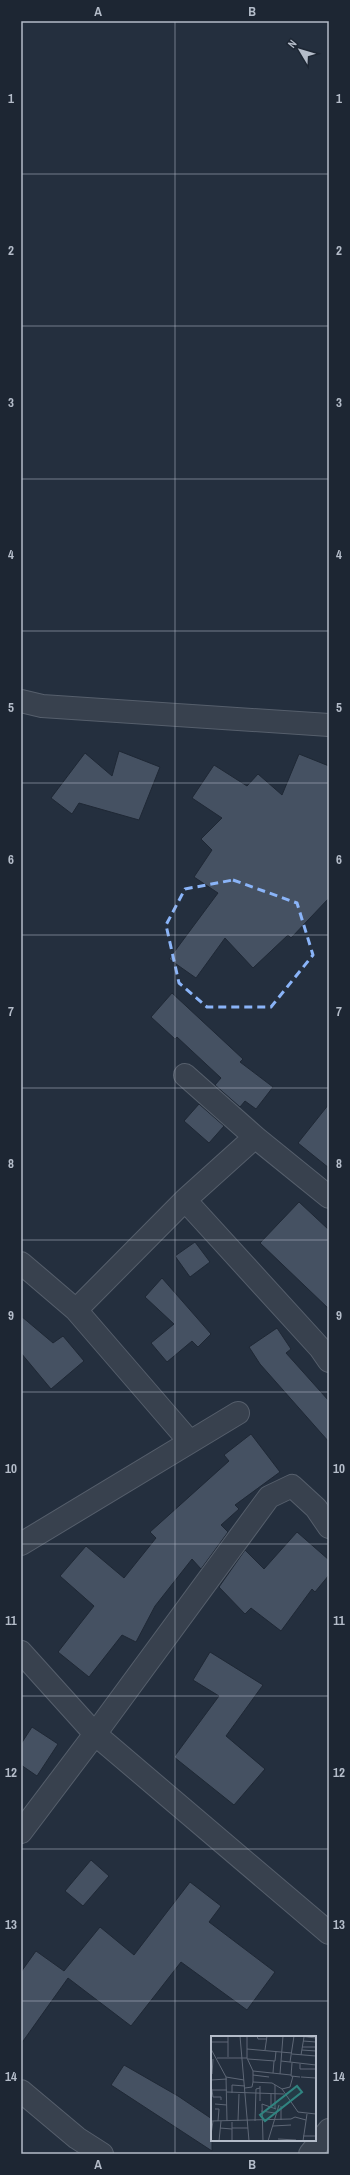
<svg xmlns="http://www.w3.org/2000/svg" width="350" height="2175" font-family="'Archivo Narrow',sans-serif">
<style>
.building{fill:#455162;stroke:#1f2835}
.lines{fill:none;stroke-linecap:round;stroke-linejoin:round}
.street-casing{stroke:#565f6c;stroke-width:24}
.street{stroke:#38414e;stroke-width:22}
.marked{fill:none;stroke:#8ab4f8;stroke-width:3;stroke-dasharray:8 5;stroke-linejoin:round}
.grid{fill:none;stroke:#b4bcc9;stroke-width:1;stroke-opacity:0.55}
.inset-road{fill:none;stroke:#5e6776;stroke-width:1}
.view{fill:#308480;fill-opacity:0.15;stroke:#308480;stroke-width:2}
.inset-edge{fill:none;stroke:#b4bcc9;stroke-width:2}
.neatline{fill:none;stroke:#b4bcc9;stroke-width:1.5}
.grid-label{font-size:13px;text-anchor:middle;font-weight:bold;fill:#b4bcc9}
</style>
<rect width="100%" height="100%" fill="#242f3e"/>
<path class="building" d="M 119,751 L 160,767 L 139,820 L 79,803 L 72,814 L 51,798 L 85,753 L 112,776 Z
M 299,754 L 329,766 L 329,898 L 291,938 L 288,935 L 253,968 L 225,938 L 196,978 L 169,959 L 218,893 L 194,877 L 212,850 L 201,839 L 222,818 L 192,798 L 214,765 L 247,786 L 258,774 L 282,795 Z
M 172,993 L 243,1059 L 240,1062 L 273,1087 L 256,1109 L 245,1101 L 240,1107 L 215,1085 L 221,1078 L 177,1037 L 175,1039 L 151,1017 Z
M 199,1104 L 224,1126 L 209,1143 L 184,1121 Z
M 329,1104 L 329,1168 L 298,1143 Z
M 299,1202 L 329,1230 L 329,1309 L 260,1243 Z
M 195,1242 L 210,1262 L 190,1277 L 175,1256 Z
M 162,1278 L 211,1334 L 198,1347 L 192,1341 L 167,1362 L 151,1343 L 174,1324 L 145,1297 Z
M 21,1316 L 53,1343 L 63,1336 L 84,1361 L 51,1389 L 21,1353 Z
M 277,1328 L 291,1349 L 286,1353 L 329,1401 L 329,1442 L 260,1364 L 249,1347 Z
M 251,1434 L 280,1472 L 235,1505 L 239,1509 L 221,1525 L 228,1532 L 201,1569 L 192,1559 L 155,1606 L 136,1642 L 122,1635 L 89,1677 L 58,1652 L 94,1606 L 60,1576 L 86,1546 L 124,1578 L 156,1538 L 150,1532 L 229,1461 L 224,1455 Z
M 297,1532 L 329,1560 L 329,1575 L 315,1592 L 312,1589 L 281,1631 L 251,1608 L 245,1614 L 219,1587 L 245,1550 L 264,1569 Z
M 210,1652 L 263,1685 L 226,1736 L 265,1769 L 234,1805 L 174,1757 L 219,1696 L 193,1680 Z
M 32,1727 L 58,1744 L 37,1776 L 21,1765 L 21,1744 Z
M 91,1860 L 109,1876 L 83,1906 L 65,1891 Z
M 190,1882 L 221,1906 L 209,1922 L 275,1972 L 247,2010 L 181,1962 L 131,2026 L 68,1978 L 21,2044 L 21,1972 L 36,1951 L 64,1971 L 100,1927 L 134,1955 Z
M 124,2065 L 178,2096 L 212,2119 L 212,2151 L 111,2085 Z"/>
<g class="lines">
<g class="street-casing">
<path id="street" d="M 21,701 L 42,706 L 329,725
M 255,1137 L 329,1197
M 185,1200 L 320,1348 L 329,1361
M 21,1263 L 76,1310 L 190,1442
M 76,1310 L 185,1200 L 255,1137 L 185,1075
M 21,1544 L 238,1413
M 21,1652 L 95,1734 L 329,1933
M 21,1832 L 95,1734 L 269,1497 L 292,1486 L 316,1508 L 329,1527
M 21,2091 L 77,2138 L 102,2154
M 310,2154 L 329,2130"/>
</g>
<use href="#street" class="street"/>
</g>
<path class="marked" d="M 233,880 L 297,903 L 313,955 L 271,1007 L 207,1007 L 179,983 L 166,925 L 185,889 Z"/>
<path class="grid" d="M 175,21 L 175,2154M 21,174 L 329,174M 21,326 L 329,326M 21,479 L 329,479M 21,631 L 329,631M 21,783 L 329,783M 21,935 L 329,935M 21,1088 L 329,1088M 21,1240 L 329,1240M 21,1392 L 329,1392M 21,1544 L 329,1544M 21,1696 L 329,1696M 21,1849 L 329,1849M 21,2001 L 329,2001"/>
<g transform="translate(211 2036)">
<rect width="105" height="105" fill="#242f3e"/>
<path class="inset-road" d="M 17,0 L 17,21M 29,0 L 38,105M 46,0 L 47,3 L 56,3M 88,0 L 105,2M 92,5 L 105,6M 0,6 L 17,6M 91,11 L 105,11M 0,13 L 15,41 L 16,85M 36,13 L 81,17M 54,14 L 56,0M 91,14 L 105,15M 81,18 L 105,20M 90,19 L 93,1M 6,22 L 36,22M 37,23 L 64,25 L 65,15M 70,25 L 105,29M 79,26 L 83,0M 81,27 L 80,40 L 89,41M 89,28 L 89,33 L 105,33M 42,35 L 80,39M 62,37 L 63,25M 1,38 L 2,23M 69,38 L 72,0M 42,39 L 58,41M 15,41 L 33,44M 90,41 L 105,42M 0,44 L 16,43M 42,46 L 61,47 L 71,53 L 87,76 L 105,78M 0,51 L 1,54 L 16,54M 34,52 L 41,51 L 42,46 L 42,35 L 36,22 L 36,0M 71,53 L 79,51 L 82,40M 1,54 L 2,61 L 10,61 L 10,64M 16,56 L 73,58M 21,57 L 21,49 L 34,50M 60,58 L 60,71M 49,65 L 49,50M 4,68 L 16,69M 70,70 L 70,84M 4,73 L 8,73 L 7,85M 64,73 L 64,49M 50,75 L 64,77M 0,85 L 80,83 L 84,81 L 95,84M 27,85 L 28,58M 44,85 L 45,53 L 49,52M 62,90 L 80,89M 9,92 L 21,93M 21,92 L 37,92M 0,99 L 2,85M 92,100 L 105,100M 67,103 L 85,104M 8,105 L 10,85M 21,105 L 21,86M 52,105 L 51,68 L 65,73M 57,105 L 68,69M 92,105 L 96,78"/>
<path class="view" d="M 86,50 L 91,56 L 54,85 L 49,79 Z"/>
<rect width="105" height="105" class="inset-edge"/>
</g>
<rect width="350" height="2175" fill="none" stroke="#1d2633" stroke-width="44"/>
<g transform="translate(300 50) rotate(308)" stroke="#1d2633" stroke-width="3" paint-order="stroke">
<path d="M0-3L7 15L0 10L-7 15Z" fill="#b4bcc9"/>
<text y="-6" font-size="11" font-weight="bold" text-anchor="middle" fill="#b4bcc9">N</text>
</g>
<rect x="22" y="22" width="306" height="2131" class="neatline"/>
<g class="grid-label">
<text x="98" y="16">A</text>
<text x="252" y="16">B</text>
<text x="11" y="103">1</text>
<text x="339" y="103">1</text>
<text x="11" y="255">2</text>
<text x="339" y="255">2</text>
<text x="11" y="407">3</text>
<text x="339" y="407">3</text>
<text x="11" y="559">4</text>
<text x="339" y="559">4</text>
<text x="11" y="712">5</text>
<text x="339" y="712">5</text>
<text x="11" y="864">6</text>
<text x="339" y="864">6</text>
<text x="11" y="1016">7</text>
<text x="339" y="1016">7</text>
<text x="11" y="1168">8</text>
<text x="339" y="1168">8</text>
<text x="11" y="1320">9</text>
<text x="339" y="1320">9</text>
<text x="11" y="1473">10</text>
<text x="339" y="1473">10</text>
<text x="11" y="1625">11</text>
<text x="339" y="1625">11</text>
<text x="11" y="1777">12</text>
<text x="339" y="1777">12</text>
<text x="11" y="1929">13</text>
<text x="339" y="1929">13</text>
<text x="11" y="2081">14</text>
<text x="339" y="2081">14</text>
<text x="98" y="2169">A</text>
<text x="252" y="2169">B</text>
</g>
</svg>
